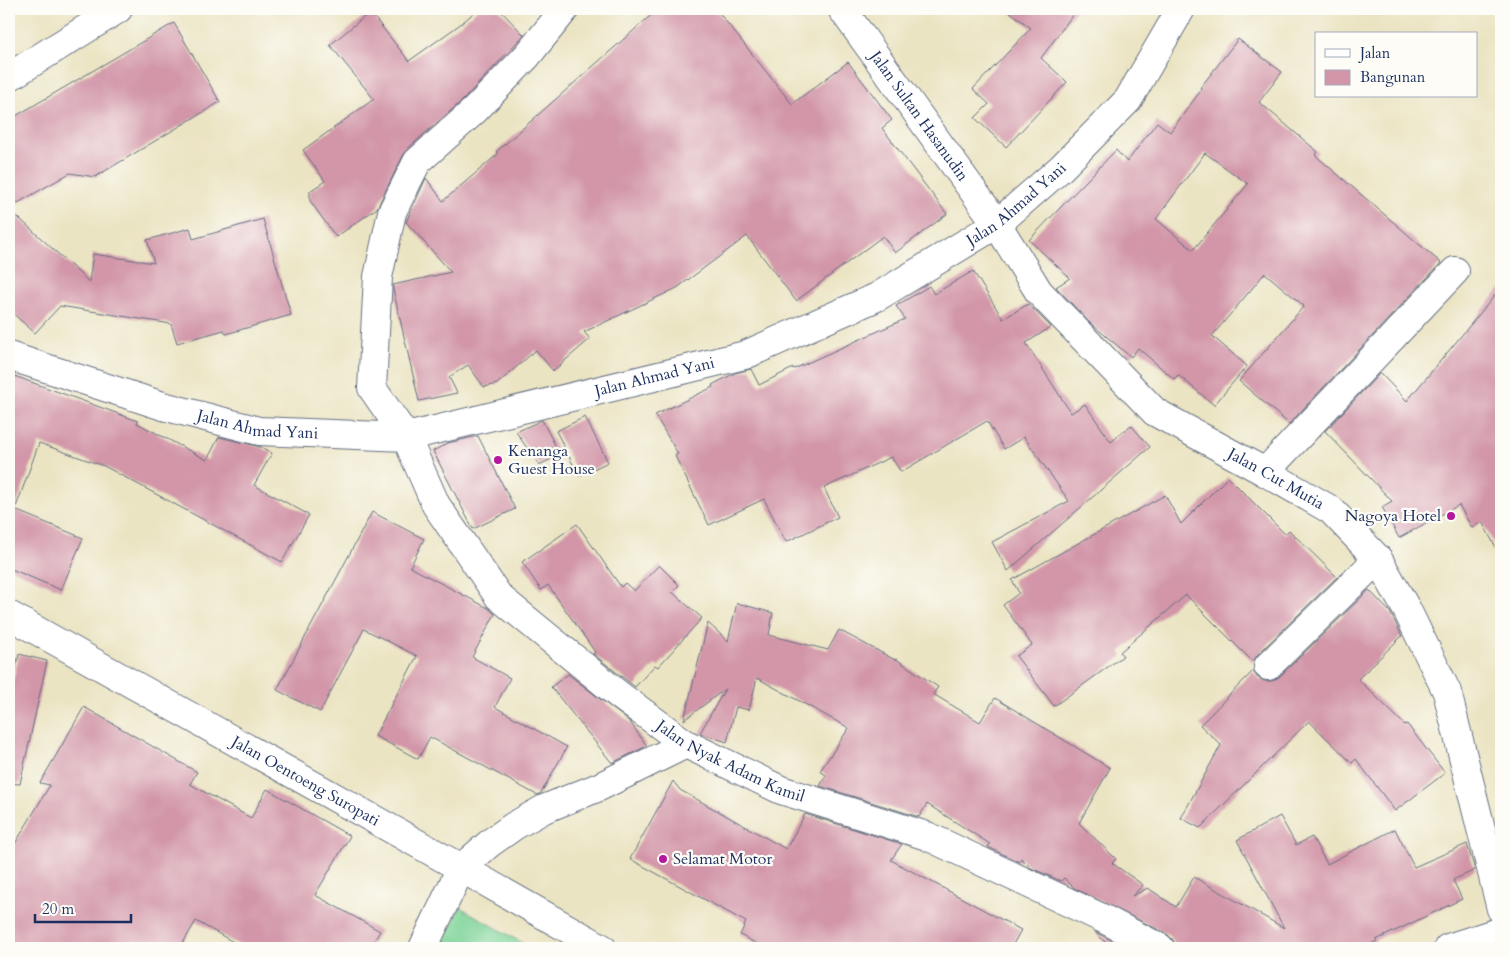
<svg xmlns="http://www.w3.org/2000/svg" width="1510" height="957" font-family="Cardo,serif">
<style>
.green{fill:#7dd397;stroke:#4c817a}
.building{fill:#d296a8;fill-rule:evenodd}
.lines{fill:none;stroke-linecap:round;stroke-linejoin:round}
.minor-casing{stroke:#646e81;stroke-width:30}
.major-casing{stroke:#646e81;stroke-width:30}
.minor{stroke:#fff;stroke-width:28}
.major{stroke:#fff;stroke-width:28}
.poi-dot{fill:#b5179e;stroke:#fdfcf7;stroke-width:2}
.labels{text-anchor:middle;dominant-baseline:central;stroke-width:4.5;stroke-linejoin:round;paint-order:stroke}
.street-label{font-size:16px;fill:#1b2f5e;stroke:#fdfcf7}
.poi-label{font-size:16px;fill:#1b2f5e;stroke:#fdfcf7;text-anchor:start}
</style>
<rect width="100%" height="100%" fill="#fdfcf7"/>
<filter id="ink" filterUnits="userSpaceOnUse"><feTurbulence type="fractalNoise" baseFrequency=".02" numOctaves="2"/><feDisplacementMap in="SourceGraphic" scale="10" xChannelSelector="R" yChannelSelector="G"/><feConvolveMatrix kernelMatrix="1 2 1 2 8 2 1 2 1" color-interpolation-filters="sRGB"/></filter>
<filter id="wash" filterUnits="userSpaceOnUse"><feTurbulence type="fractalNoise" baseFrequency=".0096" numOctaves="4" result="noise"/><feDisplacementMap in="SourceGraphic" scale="20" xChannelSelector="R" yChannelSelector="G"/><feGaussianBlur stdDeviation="1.12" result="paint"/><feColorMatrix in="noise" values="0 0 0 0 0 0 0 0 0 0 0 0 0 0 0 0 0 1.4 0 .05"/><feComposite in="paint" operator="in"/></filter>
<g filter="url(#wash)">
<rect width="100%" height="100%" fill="#ebe4c3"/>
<path class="green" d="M 460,907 L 531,948 L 441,948 Z"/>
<g id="blocks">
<path class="building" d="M 478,9 L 499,9 L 524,35 L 463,100 L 406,150 L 377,208 L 336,237 L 310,201 L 310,191 L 325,181 L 303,150 L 374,99 L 330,45 L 370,12 L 409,61 L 462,23 Z
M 658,9 L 716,9 L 792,104 L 848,62 L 892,120 L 882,128 L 947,214 L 895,253 L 883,236 L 796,301 L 747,236 L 677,288 L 584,332 L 590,339 L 553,371 L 536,350 L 497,384 L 484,387 L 468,365 L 449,377 L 457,393 L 419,401 L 393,289 L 393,285 L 451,272 L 406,222 L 426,178 L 443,201 L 498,154 L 496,152 Z
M 1006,9 L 1077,9 L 1041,58 L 1067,82 L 1006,147 L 975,118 L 989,104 L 973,89 L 1031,28 Z
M 174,23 L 220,102 L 95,177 L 70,173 L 9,208 L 9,120 Z
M 1238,39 L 1282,72 L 1259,102 L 1318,152 L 1315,155 L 1441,263 L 1289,424 L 1239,381 L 1304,306 L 1265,273 L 1212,336 L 1247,366 L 1214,405 L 1178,375 L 1174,379 L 1138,348 L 1131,357 L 1089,322 L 1056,287 L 1070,278 L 1029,240 L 1116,150 L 1127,162 L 1157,122 L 1170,132 L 1202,89 L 1200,88 ZM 1205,153 L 1248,184 L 1193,250 L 1156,219 Z
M 9,209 L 89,282 L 93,254 L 154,263 L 147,240 L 190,228 L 193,239 L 263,219 L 291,315 L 226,334 L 224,330 L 177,343 L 171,324 L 60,306 L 35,333 L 9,310 Z
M 973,271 L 1003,319 L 1028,304 L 1051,327 L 1026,343 L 1071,413 L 1085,404 L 1111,442 L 1131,425 L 1150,447 L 1008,571 L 992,542 L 1069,501 L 1024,437 L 1004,449 L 987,421 L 901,472 L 891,457 L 824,488 L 838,517 L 786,542 L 764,499 L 709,525 L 675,456 L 678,454 L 655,415 L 713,387 L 712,385 L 735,373 L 751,369 L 759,385 L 793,368 L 794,369 L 905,319 L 896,306 L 929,286 L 934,294 Z
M 1501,288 L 1501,557 L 1482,522 L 1472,528 L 1459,505 L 1399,538 L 1382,507 L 1392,501 L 1325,431 L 1380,373 L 1407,401 Z
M 9,374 L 138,421 L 137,423 L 207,460 L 219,437 L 261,447 L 272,453 L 254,485 L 309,515 L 282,562 L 104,466 L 39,443 L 15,510 L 83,538 L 61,590 L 9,568 Z
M 585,417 L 608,462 L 579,476 L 556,431 Z
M 542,420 L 560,455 L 539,465 L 516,432 Z
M 478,436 L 515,509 L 473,529 L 433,451 L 448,443 Z
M 1228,477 L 1285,534 L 1289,530 L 1337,577 L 1257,655 L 1253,662 L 1186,595 L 1120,652 L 1123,656 L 1054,706 L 1016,656 L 1032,645 L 1003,605 L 1019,593 L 1012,580 L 1165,495 L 1181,524 Z
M 372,512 L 424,539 L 410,567 L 488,608 L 495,614 L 472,657 L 510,678 L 495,707 L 567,747 L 541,793 L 537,795 L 430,737 L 418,759 L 375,736 L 417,656 L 364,629 L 320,712 L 277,690 Z
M 577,524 L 621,587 L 625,583 L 634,591 L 659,565 L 679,585 L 672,592 L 702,618 L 658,667 L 655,665 L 635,687 L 593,654 L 595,652 L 548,585 L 541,590 L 522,562 Z
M 1369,590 L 1390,612 L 1402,636 L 1358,679 L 1405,725 L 1407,724 L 1445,773 L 1395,811 L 1356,759 L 1352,763 L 1309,721 L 1200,828 L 1181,818 L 1221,745 L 1200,725 L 1253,671 L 1257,677 L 1264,681 L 1272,681 L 1279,677 Z
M 737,603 L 773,613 L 769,635 L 828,650 L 839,630 L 895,660 L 896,659 L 938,687 L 933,694 L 980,722 L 995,698 L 1110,768 L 1079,823 L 1116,859 L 1112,863 L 1143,885 L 1132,896 L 1148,888 L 1176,907 L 1194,877 L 1284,928 L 1237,840 L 1280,816 L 1296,845 L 1312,837 L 1327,864 L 1395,829 L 1414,867 L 1467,844 L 1475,870 L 1453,880 L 1462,899 L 1376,940 L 1377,941 L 1362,948 L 1175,948 L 1173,940 L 1167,934 L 1074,888 L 1064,878 L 1061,881 L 1031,868 L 1021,858 L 1019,862 L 988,847 L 990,844 L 927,804 L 919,817 L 820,786 L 826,775 L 820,771 L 849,728 L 757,678 L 749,710 L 736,707 L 727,742 L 700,733 L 725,689 L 684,720 L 708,623 L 728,641 Z
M 19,654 L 47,661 L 20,784 L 9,783 L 9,699 Z
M 568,674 L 630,722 L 647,746 L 612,763 L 551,687 Z
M 84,707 L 197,772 L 190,784 L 251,818 L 267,789 L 350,836 L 315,895 L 380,931 L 370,948 L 244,948 L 196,921 L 180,948 L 9,948 L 9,854 L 50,785 L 40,783 Z
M 673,781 L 680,790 L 786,849 L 805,814 L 902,844 L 891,860 L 1021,930 L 1011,948 L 765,948 L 740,935 L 746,922 L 630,859 Z
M 1095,932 L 1097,933 L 1126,948 L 1111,948 Z"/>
</g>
</g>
<g filter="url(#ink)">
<use href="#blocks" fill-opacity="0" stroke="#646e81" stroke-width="1"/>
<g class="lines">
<g class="minor-casing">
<g id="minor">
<path id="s1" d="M 565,9 L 527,56 L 474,111 L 417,162 L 392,212 L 378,277 L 372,388 L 406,437 L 436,505 L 499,597 L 619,695 L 686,744 L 781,790 L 927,836 L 1104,919 L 1160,948"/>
<path id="s2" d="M 842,9 L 997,224 L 1039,292 L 1155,412 L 1265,472 L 1331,510 L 1378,559 L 1407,610 L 1447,692 L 1501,909"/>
<path d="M 9,77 L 118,9"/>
<path id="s3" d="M 9,356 L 163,406 L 259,431 L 406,437 L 745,355 L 877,297 L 997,224 L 1061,168 L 1128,100 L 1181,9"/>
<path d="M 1265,472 L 1455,271"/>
<path d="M 1268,666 L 1378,559"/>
<path d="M 423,948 L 461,868 L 490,843 L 514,826 L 544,809 L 599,787 L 686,744"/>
<path d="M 1448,948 L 1501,931"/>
</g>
</g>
<g class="major-casing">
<g id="major">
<path id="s4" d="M 9,615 L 461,868 L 602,948"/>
</g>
</g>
<use href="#minor" class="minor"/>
<use href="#major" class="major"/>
</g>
</g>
<g class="poi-dot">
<circle cx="498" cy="460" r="5"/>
<circle cx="1451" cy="516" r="5"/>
<circle cx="663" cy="859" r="5"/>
</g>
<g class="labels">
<g class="street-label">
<text stroke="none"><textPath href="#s2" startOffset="132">Jalan Sultan Hasanudin</textPath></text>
<text stroke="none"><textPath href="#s3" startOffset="1069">Jalan Ahmad Yani</textPath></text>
<text stroke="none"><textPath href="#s3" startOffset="664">Jalan Ahmad Yani</textPath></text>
<text stroke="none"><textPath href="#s3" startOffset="259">Jalan Ahmad Yani</textPath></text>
<text stroke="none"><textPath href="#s2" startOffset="650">Jalan Cut Mutia</textPath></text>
<text stroke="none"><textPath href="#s1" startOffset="978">Jalan Nyak Adam Kamil</textPath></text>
<text stroke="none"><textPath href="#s4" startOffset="340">Jalan Oentoeng Suropati</textPath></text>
</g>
<g class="poi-label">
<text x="508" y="451">Kenanga<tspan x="508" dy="18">Guest House</tspan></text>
<text x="1441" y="516" text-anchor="end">Nagoya Hotel</text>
<text x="673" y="859">Selamat Motor</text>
</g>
</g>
<rect width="1510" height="957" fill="none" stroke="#fdfcf7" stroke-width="30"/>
<rect x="1315" y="32" width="162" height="65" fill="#fdfcf7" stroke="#a3aaba"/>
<rect x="1325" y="49" width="25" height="8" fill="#ffffff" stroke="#a3aaba"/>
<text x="1360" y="58" font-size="15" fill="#1b2f5e">Jalan</text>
<rect x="1325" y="70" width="25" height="15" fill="#d296a8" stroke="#a3aaba"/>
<text x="1360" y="82" font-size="15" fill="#1b2f5e">Bangunan</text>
<path d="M35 914v8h96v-8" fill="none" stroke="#1b2f5e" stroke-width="2.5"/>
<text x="42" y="914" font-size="15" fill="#1b2f5e" stroke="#fdfcf7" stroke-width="4" paint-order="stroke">20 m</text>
</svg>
